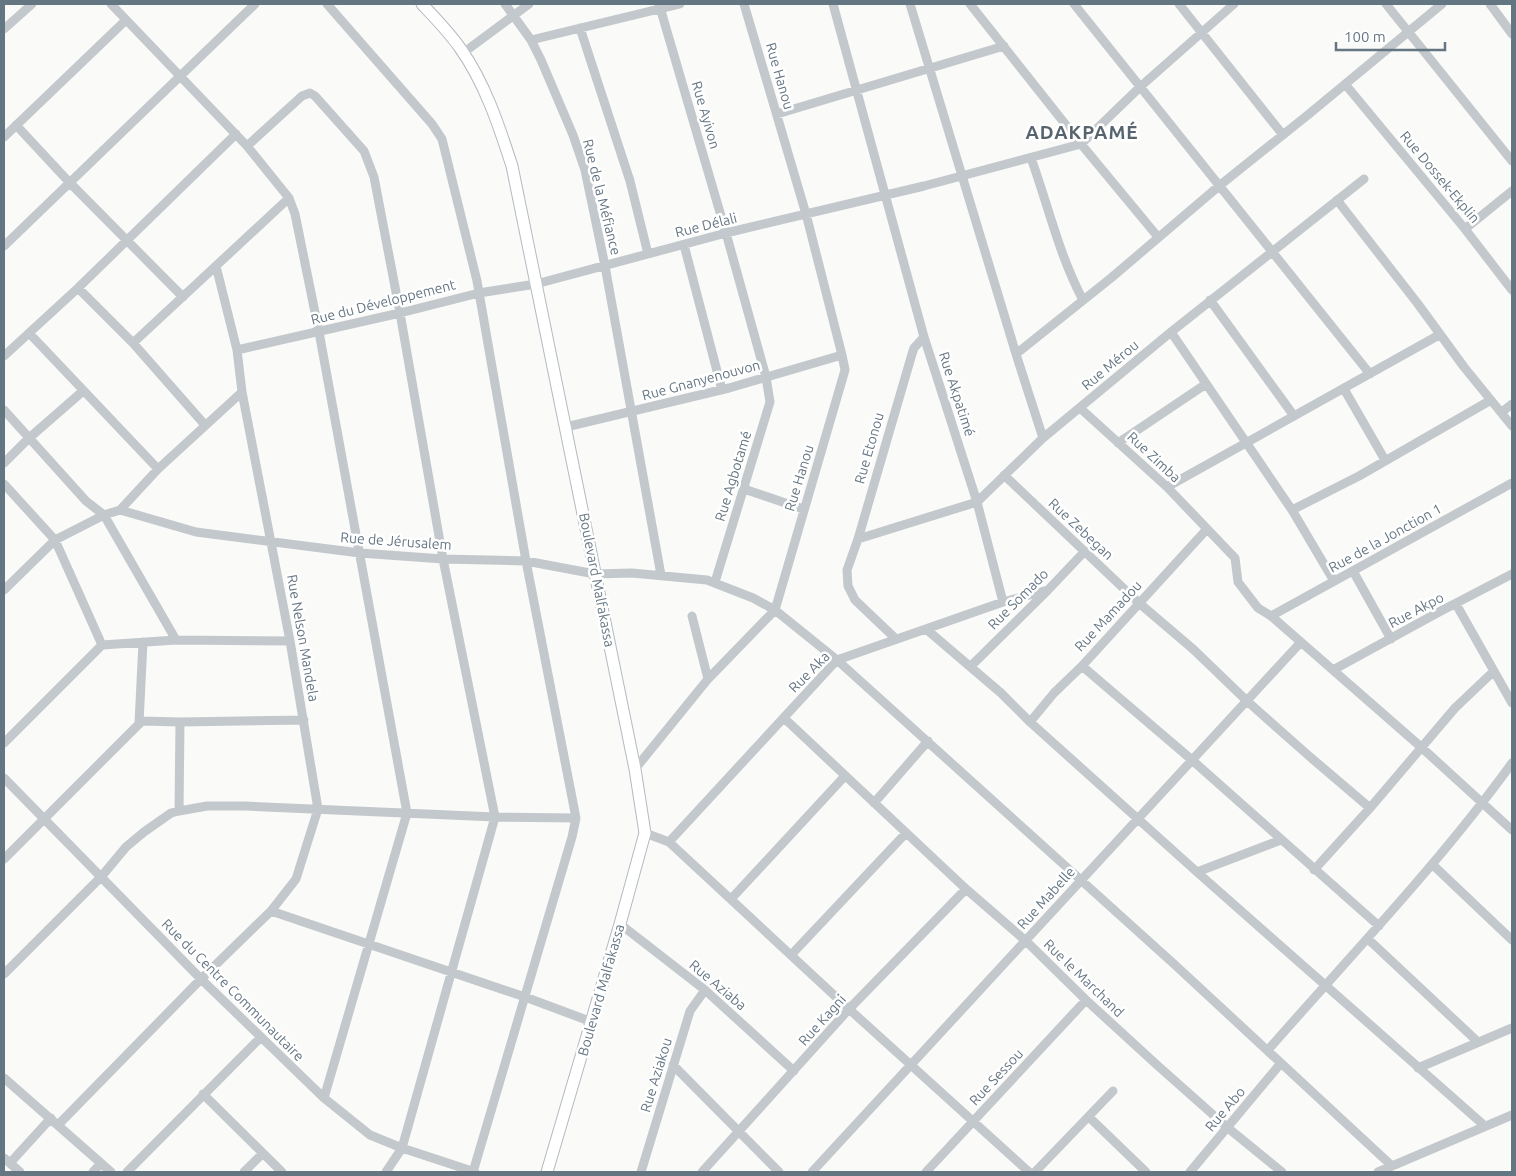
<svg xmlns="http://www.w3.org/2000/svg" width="1516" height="1176" font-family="Ubuntu,sans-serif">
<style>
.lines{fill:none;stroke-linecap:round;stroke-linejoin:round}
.secondary-casing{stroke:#b3babf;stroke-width:13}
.street{stroke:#c3c8cc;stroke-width:9}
.secondary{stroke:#fff;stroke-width:11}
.labels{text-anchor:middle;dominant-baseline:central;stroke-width:5;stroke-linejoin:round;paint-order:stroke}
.street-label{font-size:14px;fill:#657683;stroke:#fff}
.district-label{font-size:19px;font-weight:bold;letter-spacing:1px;fill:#57646e;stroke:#fff}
</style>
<rect width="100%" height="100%" fill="#fafaf8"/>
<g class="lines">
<g class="secondary-casing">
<path id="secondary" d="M 422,4 C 435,18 449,32 460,48 C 485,83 499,126 512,166 L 635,769 L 645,833 L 620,924 L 547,1172"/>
</g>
<path class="street" d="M 111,4 L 247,146 L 289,198 L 295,214 L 319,332 L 407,813 L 324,1098
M 327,4 L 432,124 L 442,139 L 477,281 L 526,561 L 576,818 L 572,837 L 473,1172
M 505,4 L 531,40 L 541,60 L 573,135 L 585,170 L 605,266 L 661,575
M 659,4 L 726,233 L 766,377 L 770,402 L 715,582
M 833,4 L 924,337 L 977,502 L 1003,602
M 910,4 L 1016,354 L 1043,438
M 970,4 L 1081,144 L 1158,237
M 1074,4 L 1370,374
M 1179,4 L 1283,135
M 1386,4 L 1512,161
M 1490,4 L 1512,34
M 580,28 L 630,181 L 648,254
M 4,29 L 32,4
M 531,40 L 680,4
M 463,53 L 529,4
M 1345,84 L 1465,229 L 1512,290
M 777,114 L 1004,46
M 16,125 L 69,182 L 183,297
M 4,137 L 126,20
M 247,146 L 302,96 L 310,93 L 315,96 L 364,151 L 374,177 L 400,313 L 443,559 L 495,817 L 402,1148 L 386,1172
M 1031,158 C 1048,205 1059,255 1083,300
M 1337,200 L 1418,304 L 1464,367 L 1512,426
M 1465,229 L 1512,191
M 684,245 L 722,390
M 4,246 L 255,4
M 78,288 L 133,343 L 205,425
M 1210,300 L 1294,416
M 1171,332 L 1292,510 L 1334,581
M 29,333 L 158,469
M 133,343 L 289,198
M 237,350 L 400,313 L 479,293 L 536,284 L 726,233 L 924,186 L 1081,144 L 1140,87 L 1234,4
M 1016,354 L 1111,278 L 1219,186 L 1309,114 L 1442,4
M 4,356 L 78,288 L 236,134
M 1344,389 L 1385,460
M 1080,408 L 1167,487 L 1235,558 L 1238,582 L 1258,608 L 1271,616 L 1421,747 L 1512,830
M 4,410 L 86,501 L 104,515 L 176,640
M 1502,412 L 1512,404
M 566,427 L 729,388 L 842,355
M 1118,443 L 1206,384
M 4,463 L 28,439 L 83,391
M 1004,475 L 1139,603 L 1193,649 L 1247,701 L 1309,756 L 1370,808
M 4,484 L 55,540 L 102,645
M 1167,487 L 1439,335
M 744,489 L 803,509
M 120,510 L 196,532 L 360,553 L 443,559 L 526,561 L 595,574 L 632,573 L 707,580 L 753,598 L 775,610 L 837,660 L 1174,964 L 1392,1166
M 1292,510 L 1359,476 L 1491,400
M 858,539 L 977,502 L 1043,438 L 1171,332 L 1364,179
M 1353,571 L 1391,639
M 4,590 L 55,540 L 104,515 L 120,510 L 158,469 L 242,392
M 1456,604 L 1512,703
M 692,616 L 708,679
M 1271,616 L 1512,483
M 926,629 L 1001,693 L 1030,722 L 1197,872 L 1485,1126
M 896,639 L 855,600 L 848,586 L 847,570 L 858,539 L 912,354 L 914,348 L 924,337
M 971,666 L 1048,590 L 1085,551
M 1082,666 L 1192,760 L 1379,926
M 1333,670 L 1439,612 L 1512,574
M 784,718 L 966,889 L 1026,941 L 1086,1000 L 1157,1065 L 1228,1128 L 1282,1172
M 1030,722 L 1054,693 L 1082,666 L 1207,529
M 139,723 L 143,642
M 4,743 L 102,645 L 176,640 L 290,641
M 635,769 L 708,679 L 775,610 L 845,370 L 842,355 L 806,214 L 744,4
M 4,778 L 201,979 L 324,1098 L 370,1135 L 402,1148 L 475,1172
M 874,803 L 928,741
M 179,811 L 180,722
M 645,833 L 669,842 L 849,1009 L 1029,1172
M 669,842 L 837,660 L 1003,602 L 1048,590
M 4,859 L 142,721 L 180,722 L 304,720
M 1433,865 L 1512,940
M 1314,870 L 1370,808 L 1455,708 L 1494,671
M 1197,872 L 1281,840
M 731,899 L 844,777
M 271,911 L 525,997 L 592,1022
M 620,924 L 705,990 L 794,1071
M 1368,939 L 1478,1042
M 792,954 L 906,833
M 4,974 L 101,877 L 126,847 L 144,832 L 171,813 L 179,811 L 207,806 L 245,806 L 495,817 L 576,818
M 1268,1050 C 1351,955 1438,865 1512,763
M 673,1065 L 779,1172
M 1418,1068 L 1512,1028
M 4,1078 L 111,1172
M 203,1094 L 282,1172
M 1089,1117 L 1146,1172
M 58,1125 L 201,979 L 271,911 L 296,879 L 318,809 L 290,641 L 242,392 L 237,350 L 216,266
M 4,1158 L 20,1172
M 10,1163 L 51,1118
M 93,1172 L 101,1163
M 127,1172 L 260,1038
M 244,1172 L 262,1154
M 641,1172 L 690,1011 L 705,990
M 702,1172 L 849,1009 L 966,889
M 812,1172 L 1301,642
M 926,1172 L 1086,1000
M 1035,1172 L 1113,1091
M 1190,1172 L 1281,1063
M 1378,1172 L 1512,1115"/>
<use href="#secondary" class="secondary"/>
</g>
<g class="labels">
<g class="street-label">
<text transform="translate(780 76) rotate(74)">Rue Hanou</text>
<text transform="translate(706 115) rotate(74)">Rue Ayivon</text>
<text transform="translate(1440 177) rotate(50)">Rue Dossek-Ekplin</text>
<text transform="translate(602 197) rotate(76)">Rue de la Méfiance</text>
<text transform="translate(706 225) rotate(-14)">Rue Délali</text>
<text transform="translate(383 302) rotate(-14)">Rue du Développement</text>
<text transform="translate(1110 365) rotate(-40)">Rue Mérou</text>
<text transform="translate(701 380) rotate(-15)">Rue Gnanyenouvon</text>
<text transform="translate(957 394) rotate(72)">Rue Akpatimé</text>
<text transform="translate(869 448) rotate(-74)">Rue Etonou</text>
<text transform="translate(1154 457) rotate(43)">Rue Zimba</text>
<text transform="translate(733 476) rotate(-73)">Rue Agbotamé</text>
<text transform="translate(799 478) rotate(-73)">Rue Hanou</text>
<text transform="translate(1081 529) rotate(43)">Rue Zebegan</text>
<text transform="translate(1385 538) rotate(-29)">Rue de la Jonction 1</text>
<text transform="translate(396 541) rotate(4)">Rue de Jérusalem</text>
<text transform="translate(597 580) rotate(79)">Boulevard Malfakassa</text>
<text transform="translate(1018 599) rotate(-45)">Rue Somado</text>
<text transform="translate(1416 610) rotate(-28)">Rue Akpo</text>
<text transform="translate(1108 616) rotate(-47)">Rue Mamadou</text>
<text transform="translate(303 638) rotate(80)">Rue Nelson Mandela</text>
<text transform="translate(809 672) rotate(-45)">Rue Aka</text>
<text transform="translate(1046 898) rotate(-48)">Rue Mabelle</text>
<text transform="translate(1084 978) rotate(44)">Rue le Marchand</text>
<text transform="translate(718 985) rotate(40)">Rue Aziaba</text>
<text transform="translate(233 990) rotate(45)">Rue du Centre Communautaire</text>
<text transform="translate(601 990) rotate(-74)">Boulevard Malfakassa</text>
<text transform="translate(822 1020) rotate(-48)">Rue Kagni</text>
<text transform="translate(656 1075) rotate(-73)">Rue Aziakou</text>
<text transform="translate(996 1077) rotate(-47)">Rue Sessou</text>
<text transform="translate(1225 1109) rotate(-50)">Rue Abo</text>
</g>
<g class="district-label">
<text x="1082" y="132">ADAKPAMÉ</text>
</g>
</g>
<rect width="1516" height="1176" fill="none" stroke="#657683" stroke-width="10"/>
<path d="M1336 42v8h109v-8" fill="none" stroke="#657683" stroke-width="2.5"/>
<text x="1344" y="42" font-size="15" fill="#657683" stroke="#ffffff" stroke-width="4" paint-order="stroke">100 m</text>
</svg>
